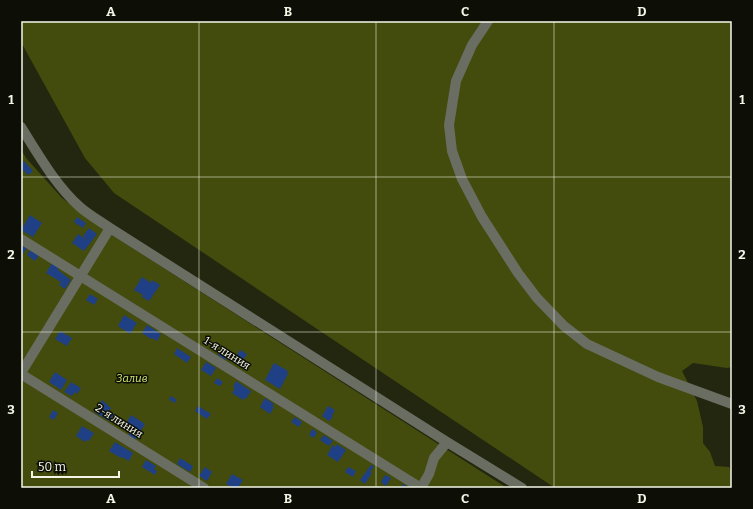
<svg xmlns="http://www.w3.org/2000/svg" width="753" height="509" font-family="Bitter,serif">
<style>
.green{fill:#434c0d}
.building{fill:#1f4085}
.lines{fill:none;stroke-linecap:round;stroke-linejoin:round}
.minor{stroke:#6a6d61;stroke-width:10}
.grid{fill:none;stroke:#f4f7e8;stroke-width:1;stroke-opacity:0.55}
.labels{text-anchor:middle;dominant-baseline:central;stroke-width:3;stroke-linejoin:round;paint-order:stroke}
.street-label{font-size:11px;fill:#f4f7e8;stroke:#0d0f06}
.park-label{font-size:11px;font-style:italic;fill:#d6eb6e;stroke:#0d0f06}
.neatline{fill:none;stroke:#f4f7e8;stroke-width:1.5}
.grid-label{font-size:13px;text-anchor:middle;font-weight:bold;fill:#f4f7e8}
</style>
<rect width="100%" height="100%" fill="#23270f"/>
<path class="green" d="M 21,21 L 732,21 L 732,367 L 727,368 L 693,363 L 682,371 L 697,401 L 703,427 L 703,443 L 710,452 L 715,466 L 729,467 L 732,472 L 732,488 L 555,488 L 114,193 L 85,158 L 21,42 Z
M 21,149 L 26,158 L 62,198 L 112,235 L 507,488 L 21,488 Z"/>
<path class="building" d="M 24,161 L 33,171 L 28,175 L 21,168 L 21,164 Z
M 30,215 L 42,223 L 33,237 L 21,230 Z
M 77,217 L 86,223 L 83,228 L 74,222 Z
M 89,228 L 97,234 L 84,251 L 72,243 L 78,234 L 87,240 L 83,236 Z
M 21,244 L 27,248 L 21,257 Z
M 31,249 L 39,255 L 35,261 L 27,255 Z
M 52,263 L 59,267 L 58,270 L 71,280 L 65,289 L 59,285 L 61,282 L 46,273 Z
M 142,277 L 151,283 L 152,280 L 160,285 L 149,301 L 142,297 L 143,295 L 134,290 Z
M 90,294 L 98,299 L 94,305 L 86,300 Z
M 124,315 L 137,323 L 130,334 L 118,326 Z
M 147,325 L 161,334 L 157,341 L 152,338 L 151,339 L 142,333 Z
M 60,331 L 72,338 L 67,346 L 55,339 Z
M 223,347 L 230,351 L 225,360 L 218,355 Z
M 177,348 L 191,357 L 187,363 L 174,354 Z
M 240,350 L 247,354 L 239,366 L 233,362 Z
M 206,362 L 216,368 L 211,376 L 201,370 Z
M 274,363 L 288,371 L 287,373 L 288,374 L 280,389 L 265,380 Z
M 55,372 L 67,380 L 61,390 L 49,382 Z
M 217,378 L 223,382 L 220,386 L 214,383 Z
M 236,381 L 251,391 L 246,399 L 244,398 L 243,400 L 232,393 L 235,388 L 233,387 Z
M 71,382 L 81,388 L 77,394 L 75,392 L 72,396 L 64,392 Z
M 171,396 L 177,400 L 174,403 L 169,399 Z
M 265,398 L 274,404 L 272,406 L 274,407 L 270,414 L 260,407 Z
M 102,400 L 111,408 L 109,411 L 114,414 L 109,421 L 94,412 Z
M 198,406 L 211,414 L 207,419 L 195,411 Z
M 328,406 L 335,410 L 332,416 L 333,417 L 329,421 L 322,416 Z
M 53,410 L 58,413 L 54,420 L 49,417 Z
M 131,415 L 145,424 L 135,440 L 128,435 L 130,433 L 123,429 Z
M 295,417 L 302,422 L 299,427 L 291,422 Z
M 82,426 L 94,433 L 89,441 L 87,440 L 85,442 L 76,436 Z
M 312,429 L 317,432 L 314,438 L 309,435 Z
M 324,435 L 333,441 L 329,446 L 320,440 Z
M 115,442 L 133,453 L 129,461 L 122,457 L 121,458 L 109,451 Z
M 337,444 L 346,450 L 338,462 L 327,455 L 333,445 L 336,447 Z
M 180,458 L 193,466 L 190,472 L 177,464 Z
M 146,460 L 156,466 L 154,469 L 157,471 L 155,475 L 142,467 Z
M 371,465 L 374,466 L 370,472 L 372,473 L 365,484 L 360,480 Z
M 205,467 L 212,472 L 207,481 L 199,476 Z
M 348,467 L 356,471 L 353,477 L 345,472 Z
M 232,474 L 243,480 L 238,488 L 229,488 L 230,486 L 226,484 Z
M 385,475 L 391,478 L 386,486 L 381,482 Z
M 403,484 L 410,488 L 400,488 Z"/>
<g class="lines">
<path class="minor" d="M 488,21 L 472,45 L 456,81 L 449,125 L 452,151 L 462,179 L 482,217 L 518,273 L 537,298 L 564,326 L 587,344 L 658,377 L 732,404
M 21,127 C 38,154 56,186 80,207 C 89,215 100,221 110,228 L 447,442 L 522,488
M 21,239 L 421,488
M 21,373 L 110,228
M 21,374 L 204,488
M 421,488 L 429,474 L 434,458 L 447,442"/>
</g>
<path class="grid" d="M 199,21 L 199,488M 376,21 L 376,488M 554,21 L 554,488M 21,177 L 732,177M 21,332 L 732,332"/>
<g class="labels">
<g class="street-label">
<text transform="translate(227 353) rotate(32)">1-я линия</text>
<text transform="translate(119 421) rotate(32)">2-я линия</text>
</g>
<g class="park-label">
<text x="132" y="378">Залив</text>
</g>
</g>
<rect width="753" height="509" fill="none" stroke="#0d0f06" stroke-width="44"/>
<path d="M32 471v6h87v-6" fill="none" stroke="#f4f7e8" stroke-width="2"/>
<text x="38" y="471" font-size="12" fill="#f4f7e8" stroke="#0d0f06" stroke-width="3" paint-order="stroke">50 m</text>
<rect x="22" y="22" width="709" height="465" class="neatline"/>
<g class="grid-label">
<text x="111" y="16">A</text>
<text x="288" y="16">B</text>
<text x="465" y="16">C</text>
<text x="642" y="16">D</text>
<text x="11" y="104">1</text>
<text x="742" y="104">1</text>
<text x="11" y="259">2</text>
<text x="742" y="259">2</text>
<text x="11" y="414">3</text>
<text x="742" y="414">3</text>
<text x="111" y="503">A</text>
<text x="288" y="503">B</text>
<text x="465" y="503">C</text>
<text x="642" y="503">D</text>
</g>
</svg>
